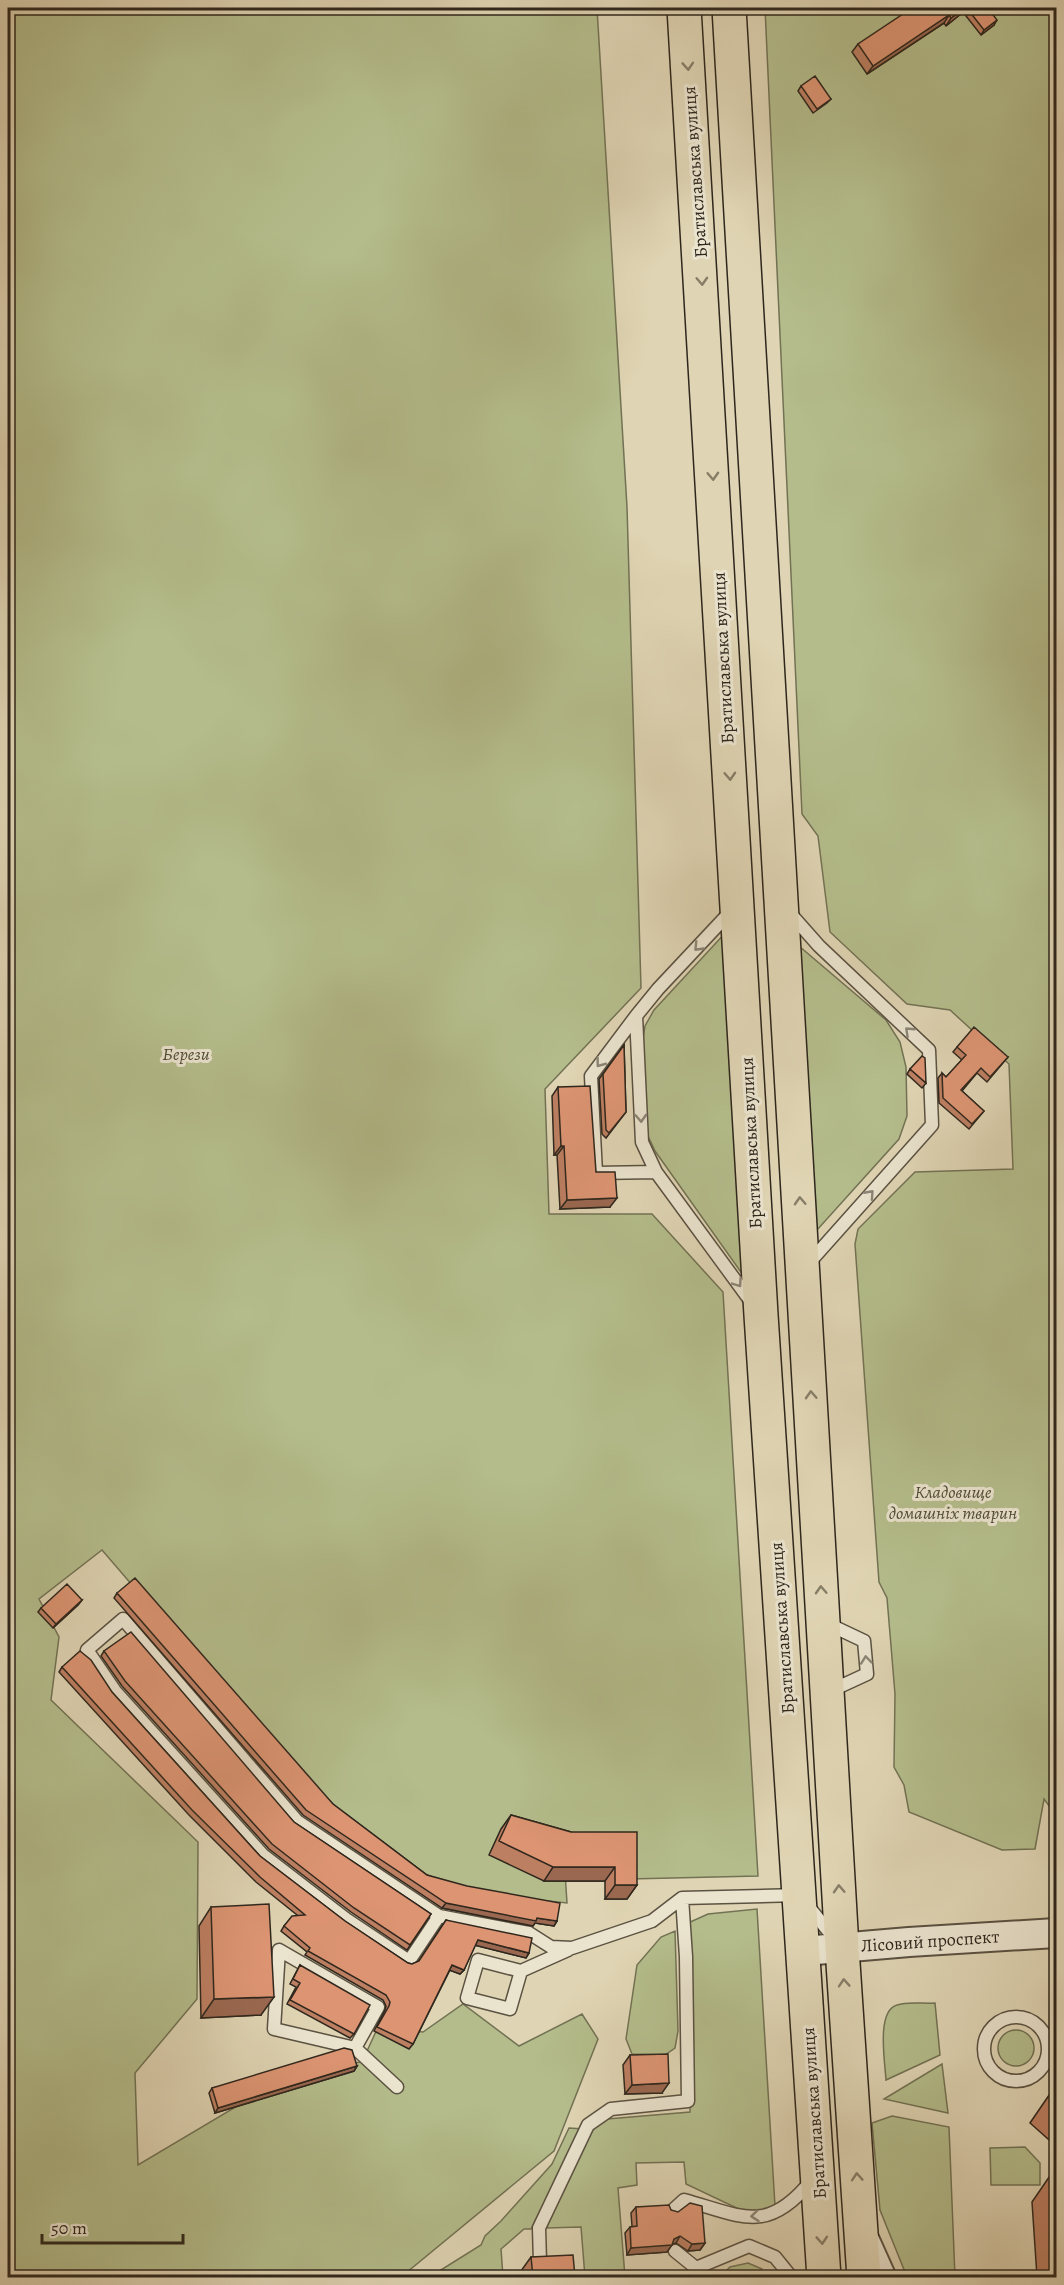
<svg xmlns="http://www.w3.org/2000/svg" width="1064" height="2285" font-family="Alegreya,serif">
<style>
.green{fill:#b4bc8b;stroke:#727254;stroke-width:1.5}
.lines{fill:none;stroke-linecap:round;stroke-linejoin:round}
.service-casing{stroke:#5b5242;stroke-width:15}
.minor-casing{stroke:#5b5242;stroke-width:26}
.tertiary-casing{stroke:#5b5242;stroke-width:32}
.primary-casing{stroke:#2f271d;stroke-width:36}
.service{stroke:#eae3ce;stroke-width:12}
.minor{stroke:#eae3ce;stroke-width:22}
.tertiary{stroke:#eae3ce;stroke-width:28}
.primary{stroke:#dfd4b3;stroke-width:33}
.wall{fill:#bd7f62;stroke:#2f271d;stroke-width:1.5}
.shaded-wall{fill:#9a6850;stroke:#2f271d;stroke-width:1.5}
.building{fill:#dc9472;stroke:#2f271d;stroke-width:1.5}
.oneway{stroke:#877e68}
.oneway2{stroke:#8c8576}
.labels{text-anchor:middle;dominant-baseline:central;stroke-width:6;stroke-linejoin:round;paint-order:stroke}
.street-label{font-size:18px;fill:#2f271d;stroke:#eae3ce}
.park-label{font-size:18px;font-style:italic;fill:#504c38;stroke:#eae3ce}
</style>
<rect width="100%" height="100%" fill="#dfd4b3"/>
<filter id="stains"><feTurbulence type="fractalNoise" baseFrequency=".00333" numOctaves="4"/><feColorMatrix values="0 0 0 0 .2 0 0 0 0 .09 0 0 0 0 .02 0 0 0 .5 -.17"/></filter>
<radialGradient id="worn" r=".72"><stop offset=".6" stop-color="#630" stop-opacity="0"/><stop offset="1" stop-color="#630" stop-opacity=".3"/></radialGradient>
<path class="green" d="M 8,8 L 597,8 L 627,507 L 641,988 L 545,1089 L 549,1214 L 652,1214 L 723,1292 L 758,1876 L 629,1879 L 563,1841 L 567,1903 L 437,1889 L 330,1815 L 102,1550 L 39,1599 L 59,1637 L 51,1700 L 198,1842 L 197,1999 L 135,2073 L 138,2165 L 301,2068 L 362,2062 L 378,2027 L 423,2032 L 463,2004 L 519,2046 L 582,2014 L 598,2039 L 554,2151 L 401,2277 L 8,2278 Z
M 765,8 L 1056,8 L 1056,1815 L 1044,1799 L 1035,1849 L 1002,1850 L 909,1812 L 904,1785 L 894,1767 L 895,1694 L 887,1598 L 879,1582 L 855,1244 L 858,1229 L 915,1172 L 1013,1169 L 1009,1064 L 950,1010 L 907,1004 L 830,932 L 818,836 L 802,814 Z
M 727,931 L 748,1282 L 655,1151 L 647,1134 L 642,1045 L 645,1026 L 654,1010 Z
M 799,946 L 886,1020 L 900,1042 L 906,1067 L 907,1116 L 899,1139 L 817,1230 Z
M 757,1909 L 775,2206 L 760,2211 L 745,2212 L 686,2184 L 684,2162 L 636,2163 L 637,2185 L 618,2188 L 625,2277 L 585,2277 L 581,2227 L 546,2228 L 589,2132 L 607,2119 L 690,2112 L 691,2017 L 688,1923 L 708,1914 Z
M 675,1931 L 678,2031 L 675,2048 L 665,2055 L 632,2054 L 626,2039 L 637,1965 L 661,1937 Z
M 935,2003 L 940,2055 L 886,2080 C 885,2062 876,2011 897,2005 C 908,2001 924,2004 935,2003 Z
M998 2048a18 18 0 1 1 36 0a18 18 0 1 1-36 0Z
M 942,2064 L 948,2113 L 884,2099 Z
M 892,2116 L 949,2127 L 955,2277 L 907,2277 L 880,2210 L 872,2123 Z
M 569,2128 L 583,2129 L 531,2229 L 524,2229 L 501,2249 L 503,2277 L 428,2278 L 481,2245 L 485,2236 L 501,2221 L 552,2164 Z
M 1025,2147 L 1040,2163 L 1040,2185 L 991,2185 L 990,2148 Z
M 748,2263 L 762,2269 L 761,2277 L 720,2277 L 730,2267 Z"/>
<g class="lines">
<g class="service-casing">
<path id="service" d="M 733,909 L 658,989 L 636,1016 L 642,1142 L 656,1172 L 752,1303
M 788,911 L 819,946 L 929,1050 L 932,1125 L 808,1264
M 636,1016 L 591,1076 L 596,1173 L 656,1172
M 826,1623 L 864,1641 L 867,1674 L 828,1692
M 439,1916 L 409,1961 L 346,1919 L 263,1855 L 115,1691 L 87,1650 L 123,1619 L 297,1821 L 439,1916 L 529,1933 L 551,1947 L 572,1948 L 652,1921 L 682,1898 L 799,1895 L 834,1938
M 521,1971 L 510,2009 L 467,1998 L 478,1960 L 521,1971 L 568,1950
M984 2049a32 32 0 1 1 64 0a32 32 0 1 1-64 0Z
M 355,2048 L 274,2029 L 279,1950 L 378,2007 L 355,2048 L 397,2087
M 672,2211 L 684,2200 C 742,2216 767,2235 811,2181
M 675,2251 L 696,2268 L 749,2246 L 775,2257 L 792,2278
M 540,2262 L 539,2228 L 588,2125 L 611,2109 L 688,2101 L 686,1957 L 682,1898"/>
</g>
<g class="minor-casing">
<path id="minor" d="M 867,2238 L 885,2278"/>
</g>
<g class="tertiary-casing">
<path id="tertiary" d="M 804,1951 L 909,1942 L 1056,1933"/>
</g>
<g class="primary-casing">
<path id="primary" d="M 684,8 L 761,1315 L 824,2278
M 729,8 L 842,1948 L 864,2278"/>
</g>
<use href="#service" class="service"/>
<use href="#minor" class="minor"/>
<use href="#tertiary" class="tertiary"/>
<use href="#primary" class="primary"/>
</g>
<path class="wall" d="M 967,9 L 946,26 L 944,23 L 867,74 L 852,52 L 858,44 Z
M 969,11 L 994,25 L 981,35 L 966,16 Z
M 801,86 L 831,99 L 827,103 L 813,113 L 798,91 Z
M 624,1045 L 626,1112 L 606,1138 L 602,1134 L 599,1079 Z
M 957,1047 L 1008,1057 L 987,1082 L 977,1073 L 962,1091 L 984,1111 L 969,1129 L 939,1103 L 938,1078 L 942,1073 L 946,1077 L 962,1060 L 953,1052 Z
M 910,1069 L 926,1083 L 922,1088 L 907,1074 Z
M 558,1087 L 596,1172 L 610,1207 L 560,1209 L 557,1155 L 554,1155 L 552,1096 Z
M 117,1593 L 333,1804 L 427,1875 L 557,1921 L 554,1926 L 535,1923 L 533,1926 L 442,1908 L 303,1815 L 114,1598 Z
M 82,1600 L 78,1605 L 53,1628 L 38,1612 L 41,1608 Z
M 104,1651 L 294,1822 L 431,1914 L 407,1950 L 351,1912 L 269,1849 L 122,1686 L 101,1656 Z
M 62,1667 L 112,1692 L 260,1856 L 345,1921 L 408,1963 L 412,1964 L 419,1961 L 446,1920 L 529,1953 L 526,1958 L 475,1945 L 464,1970 L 460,1974 L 450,1970 L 413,2044 L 409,2049 L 374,2031 L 385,2010 L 386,2006 L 383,2000 L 305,1955 L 307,1952 L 281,1931 L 284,1926 L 297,1915 L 256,1882 L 189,1815 L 59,1672 Z
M 511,1815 L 571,1832 L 637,1885 L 627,1899 L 605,1899 L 605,1881 L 544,1881 L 489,1855 L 501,1829 Z
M 211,1907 L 261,2015 L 201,2018 L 199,1926 Z
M 300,1965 L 354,2034 L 350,2038 L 287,2004 L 296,1987 L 290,1984 Z
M 630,2055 L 662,2093 L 625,2094 L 623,2065 Z
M 357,2066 L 354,2071 L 215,2113 L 209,2093 L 212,2088 Z
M 1056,2085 L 1056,2146 L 1030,2123 Z
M 1056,2167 L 1056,2277 L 1037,2277 L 1032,2202 Z
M 636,2207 L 671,2210 L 705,2243 L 700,2250 L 688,2251 L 676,2243 L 672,2244 L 667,2252 L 627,2255 L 625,2233 L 630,2227 L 632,2226 L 631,2213 Z
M 531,2257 L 575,2277 L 522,2277 L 521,2271 Z"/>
<path class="shaded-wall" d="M 965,8 L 968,8 L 946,26 L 951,18 Z
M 949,15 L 944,23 L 867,74 L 873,66 Z
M 997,20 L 994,25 L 981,35 L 984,30 Z
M 561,1146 L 564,1146 L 557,1155 L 554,1155 Z
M 617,1198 L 610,1207 L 560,1209 L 567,1200 Z
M 82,1600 L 78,1605 L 53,1628 L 56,1624 Z
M 553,1867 L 615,1867 L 605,1881 L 544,1881 Z
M 615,1885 L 637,1885 L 627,1899 L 605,1899 Z
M 446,1903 L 537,1918 L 557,1921 L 554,1926 L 535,1923 L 533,1926 L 442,1908 Z
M 478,1940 L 529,1953 L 526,1958 L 474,1945 Z
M 452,1965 L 464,1970 L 460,1974 L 449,1970 Z
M 274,1997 L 261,2015 L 201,2018 L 214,1999 Z
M 357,2066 L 354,2071 L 215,2113 L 218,2108 Z
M 669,2083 L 662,2093 L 625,2094 L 632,2085 Z
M 680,2236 L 676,2243 L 669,2245 L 672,2245 L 667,2252 L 627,2255 L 631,2248 L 674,2239 Z
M 705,2243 L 700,2250 L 688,2251 L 692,2244 Z"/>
<path class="building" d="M 912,8 L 965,8 L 951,18 L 949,15 L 873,66 L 858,44 Z
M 974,8 L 988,8 L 997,20 L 984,30 L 969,11 Z
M 815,76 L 831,99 L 817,109 L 801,86 Z
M 974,1027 L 1008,1057 L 990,1077 L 981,1068 L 961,1090 L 984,1111 L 972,1124 L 943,1098 L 942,1073 L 946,1077 L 966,1055 L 957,1047 Z
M 624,1045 L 626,1112 L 609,1133 L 606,1130 L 603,1074 Z
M 922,1056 L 925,1058 L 926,1083 L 910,1069 Z
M 590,1086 L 596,1172 L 615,1172 L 617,1198 L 567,1200 L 564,1146 L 561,1146 L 558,1087 Z
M 135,1578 L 333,1804 L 427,1875 L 467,1886 L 560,1903 L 557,1921 L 537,1918 L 536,1921 L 446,1903 L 306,1810 L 117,1593 Z
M 67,1584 L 82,1600 L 56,1624 L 41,1608 Z
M 131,1632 L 294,1822 L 431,1914 L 410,1945 L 354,1908 L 272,1844 L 125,1681 L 104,1651 Z
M 80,1651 L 91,1660 L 112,1692 L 260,1856 L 345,1921 L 408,1963 L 412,1964 L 419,1961 L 446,1920 L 532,1938 L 529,1953 L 478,1940 L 464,1970 L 452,1965 L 413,2044 L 377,2027 L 389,2006 L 390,2002 L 386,1995 L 308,1951 L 310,1948 L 284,1926 L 292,1916 L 305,1915 L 260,1877 L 192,1810 L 62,1667 Z
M 511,1815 L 571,1832 L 637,1832 L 637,1885 L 615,1885 L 615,1867 L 553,1867 L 499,1841 Z
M 269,1904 L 274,1997 L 214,1999 L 211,1907 Z
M 300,1965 L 370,2005 L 354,2034 L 290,2000 L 300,1983 L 293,1979 Z
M 344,2048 L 352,2050 L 357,2066 L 218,2108 L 212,2088 Z
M 668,2054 L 669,2083 L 632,2085 L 630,2055 Z
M 690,2203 L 702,2206 L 705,2243 L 692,2244 L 680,2236 L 674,2239 L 672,2245 L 631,2248 L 630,2227 L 637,2226 L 636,2207 L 669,2205 L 671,2210 L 678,2212 Z
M 573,2255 L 575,2277 L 533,2277 L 531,2257 Z"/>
<defs><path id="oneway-chevron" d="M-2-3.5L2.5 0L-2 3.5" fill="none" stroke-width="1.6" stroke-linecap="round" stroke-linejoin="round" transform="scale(1.5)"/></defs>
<g class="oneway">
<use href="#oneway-chevron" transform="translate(688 66) rotate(86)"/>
<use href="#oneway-chevron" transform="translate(702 281) rotate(87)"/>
<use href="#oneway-chevron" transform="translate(713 476) rotate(87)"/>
<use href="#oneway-chevron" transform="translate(730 776) rotate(87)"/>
<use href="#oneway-chevron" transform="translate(800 1201) rotate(-93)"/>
<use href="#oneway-chevron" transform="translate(811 1395) rotate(-93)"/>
<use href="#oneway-chevron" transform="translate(821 1590) rotate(-93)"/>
<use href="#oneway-chevron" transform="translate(839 1889) rotate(-93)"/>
<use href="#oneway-chevron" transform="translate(844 1983) rotate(-94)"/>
<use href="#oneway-chevron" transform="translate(857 2177) rotate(-94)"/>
<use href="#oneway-chevron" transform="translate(822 2240) rotate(86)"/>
</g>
<g class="oneway2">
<use href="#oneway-chevron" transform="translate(698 947) rotate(134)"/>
<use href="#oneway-chevron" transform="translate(909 1031) rotate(-137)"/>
<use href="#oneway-chevron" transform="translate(600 1063) rotate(127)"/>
<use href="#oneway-chevron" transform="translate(641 1118) rotate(87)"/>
<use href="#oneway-chevron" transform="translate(870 1194) rotate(-48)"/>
<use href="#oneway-chevron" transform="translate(738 1283) rotate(55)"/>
<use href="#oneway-chevron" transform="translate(866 1660) rotate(-96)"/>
<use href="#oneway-chevron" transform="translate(755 2216) rotate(174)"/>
</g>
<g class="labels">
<g class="street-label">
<text transform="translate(695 172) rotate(-94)">Братиславська вулиця</text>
<text transform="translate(723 658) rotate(-93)">Братиславська вулиця</text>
<text transform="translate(751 1143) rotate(-93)">Братиславська вулиця</text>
<text transform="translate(782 1628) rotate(-94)">Братиславська вулиця</text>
<text transform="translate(930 1941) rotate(-4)">Лісовий проспект</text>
<text transform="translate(814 2113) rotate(-94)">Братиславська вулиця</text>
</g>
<g class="park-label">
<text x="186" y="1054">Берези</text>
<text x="953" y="1492">Кладовище<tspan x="953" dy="21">домашніх тварин</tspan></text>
</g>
</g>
<rect width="1064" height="2285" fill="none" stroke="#dfd4b3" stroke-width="30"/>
<rect x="9" y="9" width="1046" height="2267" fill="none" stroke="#2f271d" stroke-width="3"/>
<rect x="15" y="15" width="1034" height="2255" fill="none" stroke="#2f271d" stroke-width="1.5"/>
<path d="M42 2234v9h141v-9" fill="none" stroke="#2f271d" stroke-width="3"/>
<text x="51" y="2234" font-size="18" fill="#2f271d" stroke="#eae3ce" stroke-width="4.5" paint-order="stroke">50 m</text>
<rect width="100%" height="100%" filter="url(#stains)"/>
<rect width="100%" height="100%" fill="url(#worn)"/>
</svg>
